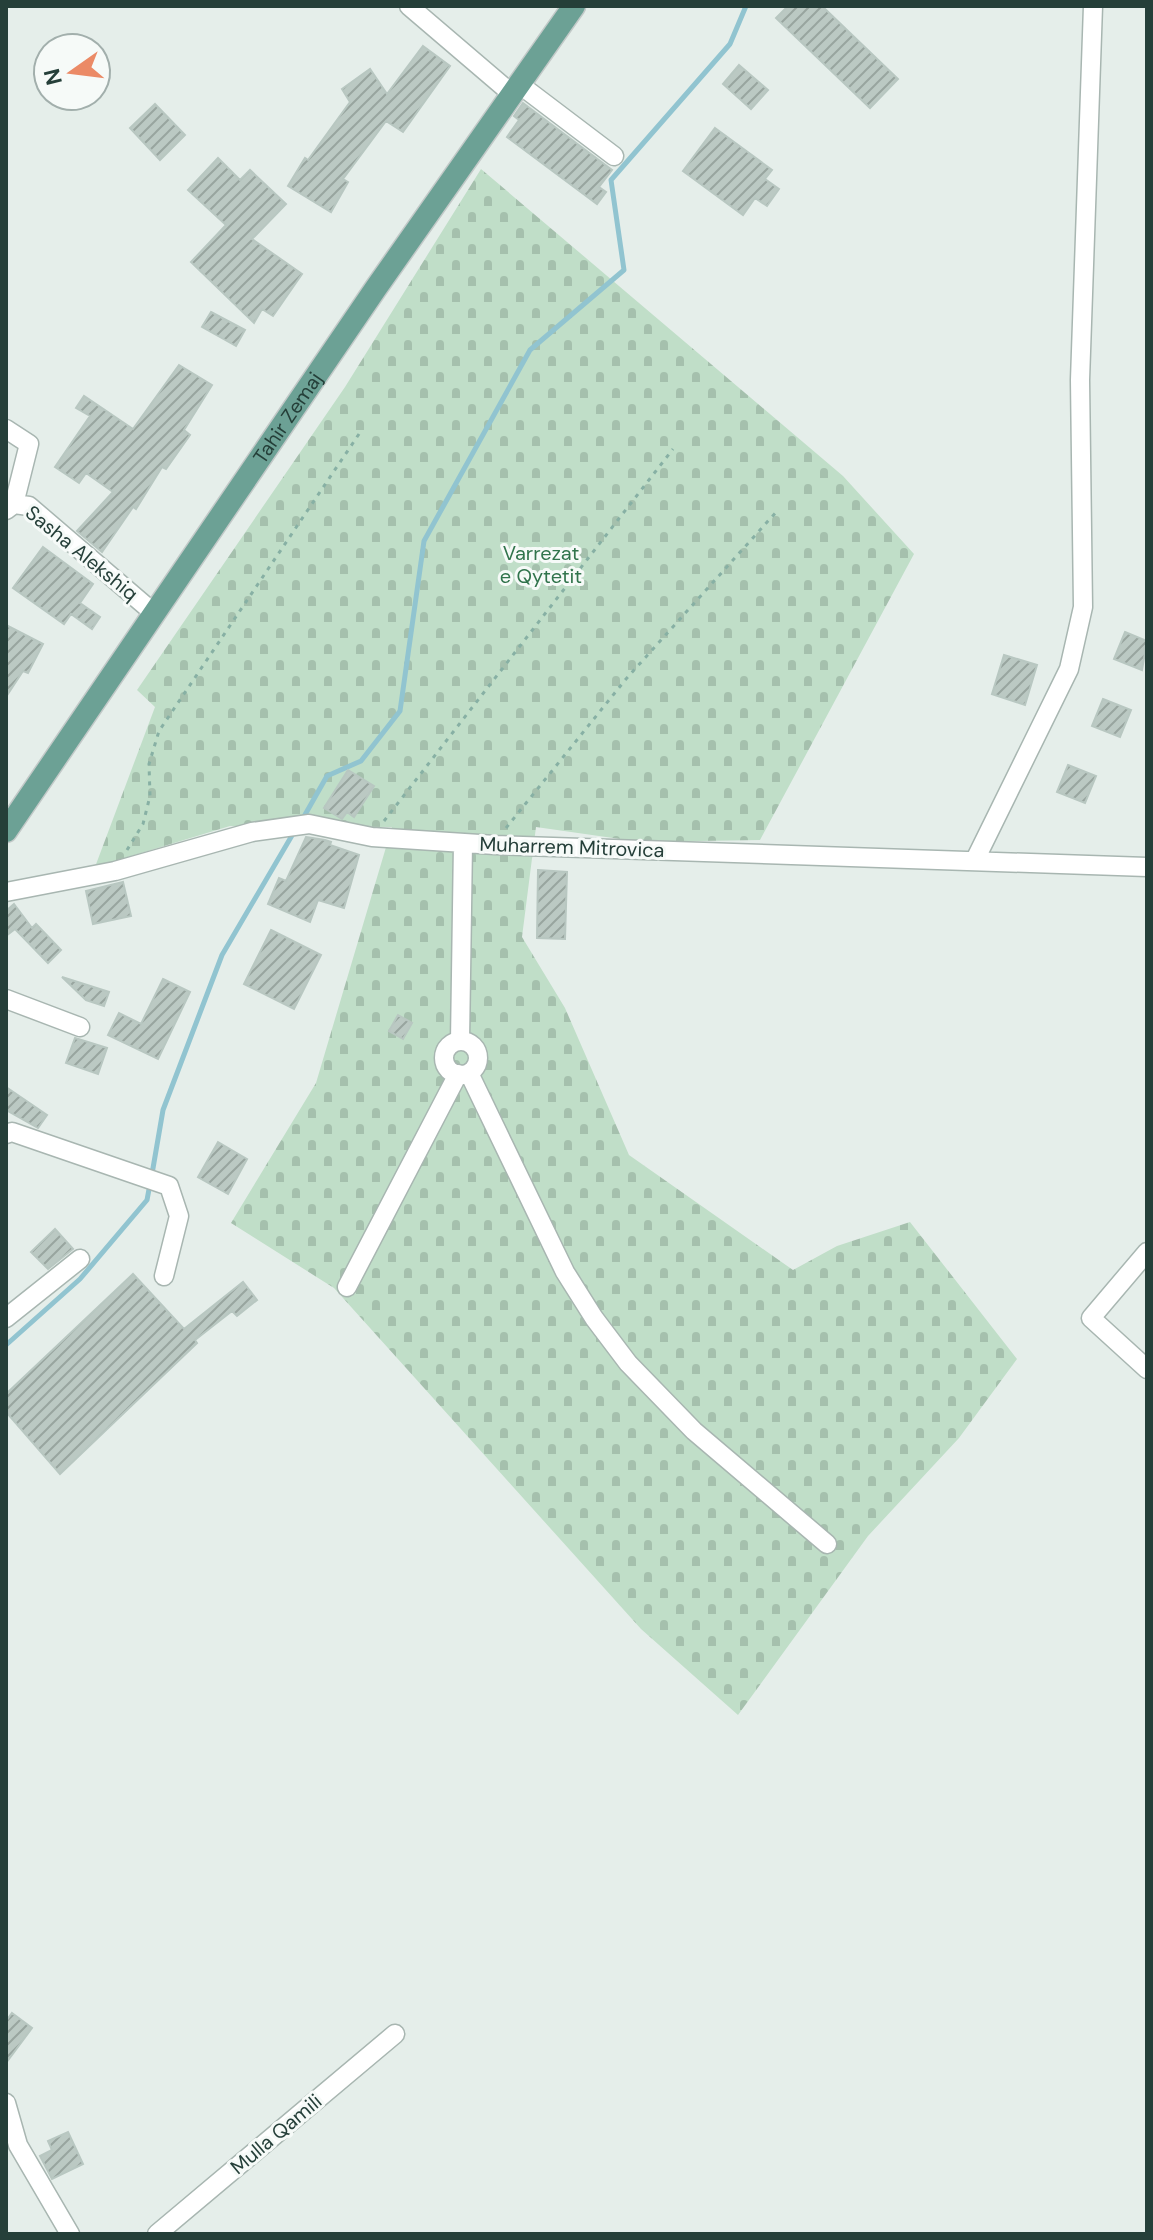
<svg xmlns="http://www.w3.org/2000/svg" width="1153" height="2240" font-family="'DM Sans',sans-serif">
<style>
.cemetery{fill:url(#cemetery-stones)}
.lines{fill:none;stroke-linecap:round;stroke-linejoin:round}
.stream{stroke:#91c4d0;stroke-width:5}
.building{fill:url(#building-hatch);stroke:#b8c7c1;stroke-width:2}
.minor-casing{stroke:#a8b6b1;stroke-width:21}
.major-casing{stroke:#c2c9c8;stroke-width:25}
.path{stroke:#87b0a4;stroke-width:3;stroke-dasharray:4 6;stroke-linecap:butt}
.minor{stroke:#fff;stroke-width:18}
.major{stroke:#6ca195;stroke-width:22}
.labels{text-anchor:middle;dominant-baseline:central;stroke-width:6;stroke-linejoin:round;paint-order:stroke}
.street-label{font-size:20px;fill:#253f39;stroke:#f6faf8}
.park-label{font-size:20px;fill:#31744c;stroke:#f6faf8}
</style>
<defs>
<pattern id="cemetery-stones" width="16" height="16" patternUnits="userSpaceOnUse" patternTransform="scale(2)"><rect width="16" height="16" fill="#c0dec8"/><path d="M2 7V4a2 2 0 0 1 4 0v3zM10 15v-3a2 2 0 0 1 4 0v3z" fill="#a5c0ad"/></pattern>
<pattern id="building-hatch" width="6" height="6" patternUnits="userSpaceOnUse" patternTransform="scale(2)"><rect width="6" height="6" fill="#bbc9c3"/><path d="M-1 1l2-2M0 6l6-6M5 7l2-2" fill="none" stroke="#98a59f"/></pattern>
</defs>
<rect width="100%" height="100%" fill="#e5eeea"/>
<path class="cemetery" d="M 481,169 L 843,476 L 914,554 L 760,840 L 641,842 L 536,827 L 522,937 L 565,1008 L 629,1155 L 793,1270 L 837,1246 L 910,1222 L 1017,1359 L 959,1438 L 868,1536 L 738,1715 L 641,1629 L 334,1288 L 231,1223 L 316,1083 L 392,827 L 230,826 L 95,867 L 155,707 L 137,690 L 345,387 Z"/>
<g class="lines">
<path class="stream" d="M 302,820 L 327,776 L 361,761 L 400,711 L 424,541 L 530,350 L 624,270 L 611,180 L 730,44 L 746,6
M 152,1174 L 163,1110 L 222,955 L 294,832
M 6,1345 L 80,1279 L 147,1200 L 150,1184"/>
</g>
<path class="building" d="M 788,6 L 822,6 L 898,79 L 870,108 L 776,18 Z
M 423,46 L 450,66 L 403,132 L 386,121 L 343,179 L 348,182 L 331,212 L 288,186 L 305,158 L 308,160 L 350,102 L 342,89 L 370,69 L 387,94 Z
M 739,65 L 768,90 L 751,109 L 723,84 Z
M 523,103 L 612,170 L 599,187 L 606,192 L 597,204 L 507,137 L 519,120 L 514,116 Z
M 155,104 L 185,135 L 160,160 L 130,128 Z
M 715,128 L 772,170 L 765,179 L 779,189 L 767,206 L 755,198 L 743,215 L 683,171 Z
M 218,158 L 240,180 L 250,170 L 286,204 L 252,239 L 302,274 L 273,316 L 262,309 L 254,323 L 191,262 L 226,225 L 188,190 Z
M 211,312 L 245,330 L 236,346 L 202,327 Z
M 179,365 L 212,385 L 184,430 L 190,435 L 166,469 L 162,467 L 136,509 L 133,507 L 102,552 L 77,531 L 113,492 L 86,473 L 79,483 L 55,467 L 90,416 L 76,408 L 84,396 L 133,429 Z
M 43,547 L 93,584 L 80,603 L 100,617 L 92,629 L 71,614 L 64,624 L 13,588 Z
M 6,625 L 43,644 L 28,673 L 23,671 L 6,697 Z
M 1125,632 L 1147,641 L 1142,670 L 1114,659 Z
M 1004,655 L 1037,665 L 1025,705 L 992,694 Z
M 1103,699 L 1131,710 L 1120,737 L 1092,726 Z
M 1068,765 L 1096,776 L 1085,803 L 1057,792 Z
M 348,770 L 374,786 L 354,817 L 347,812 L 342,819 L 324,808 Z
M 306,837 L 325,840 L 331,842 L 330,845 L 359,855 L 344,908 L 318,900 L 310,922 L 268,904 L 279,878 L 286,881 Z
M 538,870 L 567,872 L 565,939 L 537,938 Z
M 123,882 L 131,916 L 93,924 L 86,891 Z
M 14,904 L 32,928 L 36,924 L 61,950 L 48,963 L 15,929 L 6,936 L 6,911 Z
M 271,930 L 321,955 L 294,1009 L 244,984 Z
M 62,977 L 109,992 L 104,1006 L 86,1000 Z
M 163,979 L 190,992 L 158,1059 L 108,1035 L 119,1013 L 141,1024 Z
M 398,1015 L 412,1023 L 403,1039 L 389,1031 Z
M 75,1038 L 107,1048 L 98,1074 L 66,1063 Z
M 6,1087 L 47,1115 L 38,1128 L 6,1110 Z
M 218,1142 L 247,1159 L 228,1194 L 198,1177 Z
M 55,1229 L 73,1249 L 48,1269 L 31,1252 Z
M 133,1274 L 184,1329 L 243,1282 L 257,1300 L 237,1316 L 232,1311 L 195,1340 L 197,1343 L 60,1474 L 6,1412 L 6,1394 Z
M 12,2013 L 32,2028 L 6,2063 L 6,2021 Z
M 68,2132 L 83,2164 L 52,2179 L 40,2156 L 52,2150 L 48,2141 Z"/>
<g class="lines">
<g class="minor-casing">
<path id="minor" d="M 409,6 L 512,94
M 519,84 L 614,156
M 6,429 L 29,444 L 14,504
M 6,510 L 14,504 L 29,506 L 155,614
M 975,860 L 1069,669 L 1083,607 L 1080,380 L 1093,6
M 6,892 L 115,871 L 252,832 L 309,824 L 372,837 L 495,845 L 1147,867
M 6,999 L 80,1027
M 460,1041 L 463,843
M444 1058a17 17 0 1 1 34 0a17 17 0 1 1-34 0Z
M 469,1073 L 565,1272 L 594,1318 L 628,1363 L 694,1431 L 827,1544
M 6,1134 L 12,1132 L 169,1186 L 179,1216 L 164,1276
M 1147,1252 L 1091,1318 L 1147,1369
M 347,1287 L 458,1074
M 6,1318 L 80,1259
M 6,2103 L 18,2145 L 70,2234
M 157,2234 L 395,2034"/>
</g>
<g class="major-casing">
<g id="major">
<path id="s1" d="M 6,831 L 376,288 L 574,6"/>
</g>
</g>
<path class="path" d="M 384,821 L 673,449
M 506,828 L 626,679 L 778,510
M 127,850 L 143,824 L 150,796 L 149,764 L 159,731 L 359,434"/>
<use href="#minor" class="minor"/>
<use href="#major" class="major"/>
</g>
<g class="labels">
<g class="street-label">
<text stroke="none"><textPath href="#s1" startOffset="500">Tahir Zemaj</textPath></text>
<text transform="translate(82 553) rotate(39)">Sasha Alekshiq</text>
<text transform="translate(572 847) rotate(2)">Muharrem Mitrovica</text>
<text transform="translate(276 2134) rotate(-40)">Mulla Qamili</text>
</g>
<g class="park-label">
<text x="541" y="553">Varrezat<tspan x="541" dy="23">e Qytetit</tspan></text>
</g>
</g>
<rect width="1153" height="2240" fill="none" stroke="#253f39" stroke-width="16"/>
<g transform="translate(72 72) rotate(256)"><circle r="38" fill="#f6faf8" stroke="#a2afac" stroke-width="2"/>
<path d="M0-6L14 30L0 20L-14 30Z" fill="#eb8a66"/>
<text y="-12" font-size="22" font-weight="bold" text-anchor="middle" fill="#253f39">N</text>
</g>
</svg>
